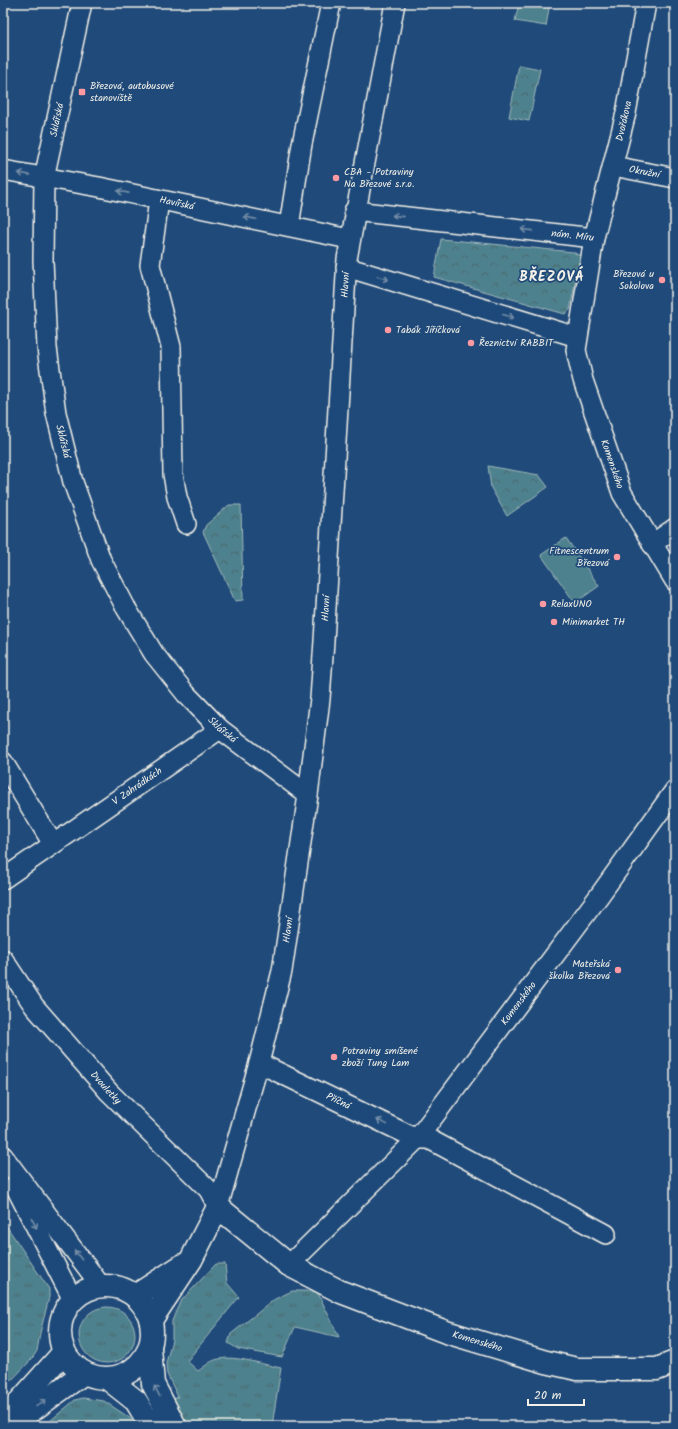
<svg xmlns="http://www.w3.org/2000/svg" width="678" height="1429" font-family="Kalam,sans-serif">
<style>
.grass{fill:url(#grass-tufts);stroke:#a1b9ba}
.park{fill:url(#park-crowns);stroke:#a1b9ba}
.pitch{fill:#4e818d;stroke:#a1b9ba}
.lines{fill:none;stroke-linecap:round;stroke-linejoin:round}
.street-casing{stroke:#f4f1e8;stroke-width:22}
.secondary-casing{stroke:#f4f1e8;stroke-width:25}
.highway-casing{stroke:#f4f1e8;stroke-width:25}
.street{stroke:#1f4a7a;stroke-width:19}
.secondary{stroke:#1f4a7a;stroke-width:22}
.highway{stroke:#1f4a7a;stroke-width:22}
.oneway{stroke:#748da6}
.poi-dot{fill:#ff9aa2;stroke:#1f4a7a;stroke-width:1.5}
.labels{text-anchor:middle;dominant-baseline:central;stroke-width:3.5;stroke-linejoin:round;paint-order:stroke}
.poi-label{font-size:10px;fill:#f4f1e8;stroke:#1f4a7a;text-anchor:start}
.street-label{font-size:10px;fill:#f4f1e8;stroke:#1f4a7a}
.district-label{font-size:14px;font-weight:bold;letter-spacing:1px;fill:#f4f1e8;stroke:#1f4a7a}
</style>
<defs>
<pattern id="grass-tufts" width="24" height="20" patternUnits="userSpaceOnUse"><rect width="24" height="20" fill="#4e818d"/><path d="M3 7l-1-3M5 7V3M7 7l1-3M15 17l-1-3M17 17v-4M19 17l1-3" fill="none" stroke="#4c676d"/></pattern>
<pattern id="park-crowns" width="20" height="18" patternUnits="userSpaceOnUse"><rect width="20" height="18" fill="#4e818d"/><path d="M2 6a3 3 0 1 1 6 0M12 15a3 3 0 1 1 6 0" fill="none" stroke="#4c676d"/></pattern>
</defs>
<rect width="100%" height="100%" fill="#1f4a7a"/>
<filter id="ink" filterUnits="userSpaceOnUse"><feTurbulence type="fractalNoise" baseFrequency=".025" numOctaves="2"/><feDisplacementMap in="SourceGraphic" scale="8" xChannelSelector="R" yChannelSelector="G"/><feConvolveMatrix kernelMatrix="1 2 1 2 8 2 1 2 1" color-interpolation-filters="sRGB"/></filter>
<g filter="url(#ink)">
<path class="grass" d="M 3,1221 L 49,1289 L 49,1298 L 40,1333 L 37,1351 L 31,1360 L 3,1389 Z
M 216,1264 L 225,1264 L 227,1283 L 239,1297 L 187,1361 L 198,1371 C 204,1367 211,1360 219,1359 C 235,1355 265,1365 281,1368 L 272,1426 L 184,1426 L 171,1400 L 178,1397 L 167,1374 L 166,1363 L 172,1340 L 172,1321 L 180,1302 Z
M 292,1291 L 317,1291 L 339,1337 L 295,1327 L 282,1357 L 238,1349 L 228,1343 L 231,1334 L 275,1299 Z
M79 1335a28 28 0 1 1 56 0a28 28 0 1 1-56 0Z
M 83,1398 L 104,1401 L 136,1422 L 139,1426 L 44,1426 L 75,1400 Z"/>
<path class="park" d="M 519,65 L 540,69 L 529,121 L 509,117 Z
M 441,239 L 573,252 L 580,256 L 570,310 L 565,314 L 434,277 Z
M 488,466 L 539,475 L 548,487 L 507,516 L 491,488 Z
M 229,505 L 241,505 L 243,600 L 235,601 L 203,532 L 206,525 Z"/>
<path class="pitch" d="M 519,3 L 550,3 L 546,26 L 515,21 Z
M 566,538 L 599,586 L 575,603 L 541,555 Z"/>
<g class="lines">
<g class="street-casing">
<g id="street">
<path id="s1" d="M 82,3 L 44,178 L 43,260 L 47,348 L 56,413 L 73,482 L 101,560 L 126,608 L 154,654 L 186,694 L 220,729 L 308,795"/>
<path id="s2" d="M 646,3 L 626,113 L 594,238 L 576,350 L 583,380 L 622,493 L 675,581"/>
<path id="s3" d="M 613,166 L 675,178"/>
<path id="s4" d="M 3,170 L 99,187 L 349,239"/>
<path d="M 159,200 L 150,265 L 171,347 L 173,474 L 177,497 L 186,524"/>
<path id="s5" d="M 354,211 L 594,238"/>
<path d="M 289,226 L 302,144 L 331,3"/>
<path d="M 346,267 L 577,337"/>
<path d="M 652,544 L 675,528"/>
<path d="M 3,762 L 53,844"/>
<path id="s6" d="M 3,879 L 220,729"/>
<path id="s7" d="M 3,959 L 34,1006 L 109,1092 L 209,1190 L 218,1207"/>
<path id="s8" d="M 259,1063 L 417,1139 L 429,1139 L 606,1234"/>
<path d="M 3,1156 L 101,1286"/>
<path d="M 15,1186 L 73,1300"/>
<path id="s9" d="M 218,1207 L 259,1063 L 282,971 L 308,795 L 320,699 L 324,641 L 347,259 L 395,3"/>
<path id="s10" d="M 289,1265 L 417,1139 L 599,896 L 675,790"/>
</g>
</g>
<g class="secondary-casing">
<g id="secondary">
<circle cx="106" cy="1332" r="46"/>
<path d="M 135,1296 L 183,1265"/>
<path id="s11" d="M 151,1320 L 191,1260 L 218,1207 L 289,1265 L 341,1292 L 446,1332 L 546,1362 L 577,1369 L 657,1369 L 675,1362"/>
<path d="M 3,1420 L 64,1352"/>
<path d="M 10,1426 L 84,1373"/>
</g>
</g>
<g class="highway-casing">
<path id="highway" d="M 150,1348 L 153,1384 L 175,1426
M 108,1379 L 136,1401 L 151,1426"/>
</g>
<use href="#street" class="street"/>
<use href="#secondary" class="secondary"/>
<use href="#highway" class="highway"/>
</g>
<defs><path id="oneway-shaft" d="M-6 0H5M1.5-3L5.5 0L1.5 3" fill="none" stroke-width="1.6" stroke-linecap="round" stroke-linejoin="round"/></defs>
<g class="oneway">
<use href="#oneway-shaft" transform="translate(24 174) rotate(-169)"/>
<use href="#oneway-shaft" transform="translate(123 192) rotate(-169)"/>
<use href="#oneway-shaft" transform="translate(398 216) rotate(-174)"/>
<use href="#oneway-shaft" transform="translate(250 218) rotate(-169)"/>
<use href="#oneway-shaft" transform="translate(527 230) rotate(-174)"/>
<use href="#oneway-shaft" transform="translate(383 278) rotate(17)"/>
<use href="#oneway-shaft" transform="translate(508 316) rotate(17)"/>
<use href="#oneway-shaft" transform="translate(382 1122) rotate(-154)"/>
<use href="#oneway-shaft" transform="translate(34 1223) rotate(63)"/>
<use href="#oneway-shaft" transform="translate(78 1255) rotate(-127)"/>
<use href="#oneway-shaft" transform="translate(157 1391) rotate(-117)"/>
<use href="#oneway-shaft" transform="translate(41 1403) rotate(-35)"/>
</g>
</g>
<g class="poi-dot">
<rect x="78" y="88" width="8" height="8" rx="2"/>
<circle cx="336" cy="178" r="4"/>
<circle cx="662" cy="280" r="4"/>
<circle cx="388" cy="330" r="4"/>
<circle cx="471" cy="343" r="4"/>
<circle cx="617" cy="557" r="4"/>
<circle cx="543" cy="604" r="4"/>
<circle cx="554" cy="622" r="4"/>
<circle cx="618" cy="970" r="4"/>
<circle cx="334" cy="1057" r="4"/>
</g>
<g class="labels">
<g class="poi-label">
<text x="90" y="86">Březová, autobusové<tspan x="90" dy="12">stanoviště</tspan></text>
<text x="344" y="172">CBA - Potraviny<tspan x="344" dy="12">Na Březové s.r.o.</tspan></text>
<text x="654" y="274" text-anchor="end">Březová u<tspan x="654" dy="12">Sokolova</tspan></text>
<text x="396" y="330">Tabák Jiříčková</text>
<text x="479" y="343">Řeznictví RABBIT</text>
<text x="609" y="551" text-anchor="end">Fitnescentrum<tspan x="609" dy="12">Březová</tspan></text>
<text x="551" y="604">RelaxUNO</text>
<text x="562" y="622">Minimarket TH</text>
<text x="610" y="964" text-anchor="end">Mateřská<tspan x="610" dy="12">školka Březová</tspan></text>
<text x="342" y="1051">Potraviny smíšené<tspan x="342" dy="12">zboží Tung Lam</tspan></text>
</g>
<g class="street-label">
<text transform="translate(57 120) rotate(-78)">Sklářská</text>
<text transform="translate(624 121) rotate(-77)">Dvořákova</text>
<text stroke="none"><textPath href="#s3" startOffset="32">Okružní</textPath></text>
<text stroke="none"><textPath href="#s4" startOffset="177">Havířská</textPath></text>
<text stroke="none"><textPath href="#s5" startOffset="220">nám. Míru</textPath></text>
<text stroke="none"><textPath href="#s9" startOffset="934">Hlavní</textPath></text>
<text stroke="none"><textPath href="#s1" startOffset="444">Sklářská</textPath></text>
<text stroke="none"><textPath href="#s2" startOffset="474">Komenského</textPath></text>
<text stroke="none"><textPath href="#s9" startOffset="610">Hlavní</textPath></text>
<text stroke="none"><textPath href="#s1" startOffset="779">Sklářská</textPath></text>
<text stroke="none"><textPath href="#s6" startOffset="163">V Zahrádkách</textPath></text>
<text stroke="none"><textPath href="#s9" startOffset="286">Hlavní</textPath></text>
<text stroke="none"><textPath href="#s10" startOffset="349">Komenského</textPath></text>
<text stroke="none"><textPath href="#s7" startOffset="165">Dvouletky</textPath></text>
<text stroke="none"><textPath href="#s8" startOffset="88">Příčná</textPath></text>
<text stroke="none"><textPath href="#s11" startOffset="427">Komenského</textPath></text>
</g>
<g class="district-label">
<text x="552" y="277">BŘEZOVÁ</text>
</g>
</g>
<rect width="678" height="1429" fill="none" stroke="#1f4a7a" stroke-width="16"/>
<rect x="8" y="8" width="662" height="1413" fill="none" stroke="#f4f1e8" stroke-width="1.5" filter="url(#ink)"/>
<path d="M528 1399v6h56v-6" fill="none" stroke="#f4f1e8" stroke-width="2"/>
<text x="534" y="1399" font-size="12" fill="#f4f1e8" stroke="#1f4a7a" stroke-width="3" paint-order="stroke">20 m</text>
</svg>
